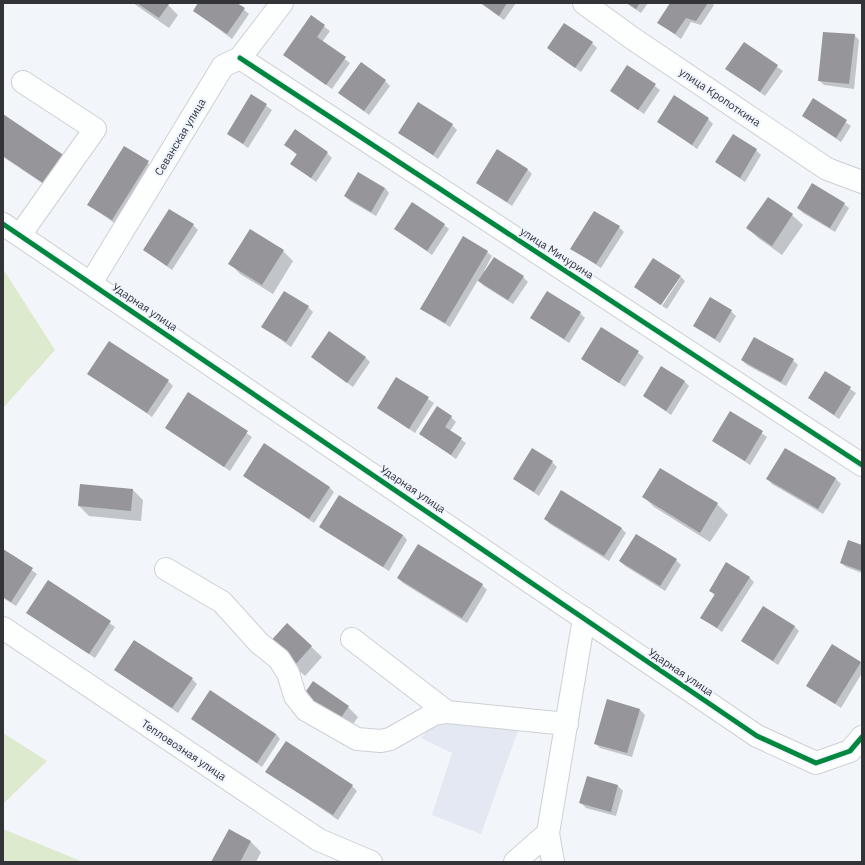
<svg xmlns="http://www.w3.org/2000/svg" width="865" height="865" font-family="'IBM Plex Sans',sans-serif">
<style>
.built{fill:#e3e8f3}
.green{fill:#ddeacd}
.shadow{fill:#0003}
.building{fill:#96969a}
.lines{fill:none;stroke-linecap:round;stroke-linejoin:round}
.minor-casing{stroke:#ced0d4;stroke-width:24}
.minor{stroke:#fdfefe;stroke-width:22}
.cycleway-casing{stroke:#eff4fe;stroke-width:8}
.cycleway{stroke:#00873e;stroke-width:5}
.labels{text-anchor:middle;dominant-baseline:central;stroke-width:4;stroke-linejoin:round;paint-order:stroke}
.street-label{font-size:11px;fill:#323438;stroke:#eff4fe}
</style>
<rect width="100%" height="100%" fill="#f2f5fa"/>
<path class="built" d="M 440,718 L 519,728 L 481,834 L 432,815 L 452,753 L 421,738 Z"/>
<path class="green" d="M 3,269 L 55,350 L 3,408 Z
M 3,733 L 47,761 L 3,804 Z
M 3,829 L 83,862 L 3,862 Z"/>
<path class="shadow" d="M 133,3 L 166,3 L 178,15 L 169,28 Z
M 200,3 L 236,3 L 249,14 L 232,39 L 194,11 Z
M 480,3 L 516,3 L 504,20 Z
M 626,3 L 648,3 L 641,13 Z
M 671,3 L 712,3 L 714,5 L 701,25 L 691,22 L 681,39 L 659,23 Z
M 311,17 L 330,31 L 322,42 L 350,63 L 332,89 L 285,55 Z
M 854,35 L 859,40 L 854,89 L 824,85 L 819,80 Z
M 592,43 L 597,48 L 581,72 L 548,48 Z
M 744,43 L 783,71 L 765,96 L 727,69 Z
M 628,66 L 660,90 L 644,114 L 611,91 Z
M 385,81 L 390,86 L 369,115 L 340,93 Z
M 251,95 L 272,110 L 248,148 L 228,133 Z
M 813,100 L 851,126 L 841,142 L 803,116 Z
M 3,116 L 51,189 L 3,157 Z
M 708,119 L 713,124 L 697,149 L 658,121 Z
M 452,125 L 457,130 L 438,159 L 400,133 Z
M 286,145 L 327,153 L 332,158 L 316,182 L 292,164 L 297,155 Z
M 125,147 L 153,167 L 117,225 L 89,205 Z
M 756,150 L 761,155 L 745,182 L 716,162 Z
M 527,169 L 532,174 L 512,206 L 477,183 Z
M 385,188 L 389,193 L 376,216 L 350,201 L 345,196 Z
M 844,204 L 849,208 L 835,232 L 803,213 L 798,208 Z
M 792,215 L 803,225 L 782,255 L 758,238 L 748,228 Z
M 193,225 L 198,230 L 172,270 L 144,250 Z
M 444,225 L 449,229 L 432,255 L 396,229 Z
M 619,227 L 624,232 L 601,268 L 572,249 Z
M 283,251 L 293,261 L 273,294 L 240,274 L 230,263 Z
M 487,252 L 492,256 L 484,271 L 523,277 L 528,282 L 513,304 L 484,286 L 478,280 L 450,327 L 421,309 Z
M 680,276 L 660,305 L 635,287 Z
M 681,277 L 685,281 L 667,309 L 662,306 Z
M 308,307 L 313,312 L 291,347 L 263,327 Z
M 731,311 L 736,316 L 720,343 L 694,326 Z
M 580,313 L 585,318 L 569,343 L 531,318 Z
M 601,328 L 644,357 L 625,387 L 582,359 Z
M 312,357 L 365,357 L 370,362 L 353,387 Z
M 742,360 L 793,360 L 798,365 L 786,386 L 747,365 Z
M 825,372 L 856,393 L 839,419 L 809,398 Z
M 89,373 L 168,381 L 173,386 L 152,417 Z
M 396,378 L 434,403 L 415,433 L 378,408 Z
M 684,381 L 689,386 L 671,415 L 644,396 Z
M 189,394 L 252,437 L 230,471 L 166,428 Z
M 731,412 L 767,437 L 750,465 L 713,441 Z
M 451,417 L 456,422 L 450,431 L 466,443 L 456,459 L 420,434 Z
M 785,450 L 836,479 L 841,484 L 823,514 L 772,484 L 768,479 Z
M 552,462 L 557,467 L 539,496 L 514,479 Z
M 661,469 L 717,504 L 728,515 L 710,542 L 654,507 L 644,497 Z
M 244,476 L 329,487 L 334,492 L 314,523 Z
M 80,485 L 133,490 L 143,500 L 141,521 L 89,516 L 79,506 Z
M 545,519 L 621,528 L 626,533 L 609,561 L 550,524 Z
M 321,527 L 403,535 L 407,540 L 389,571 L 325,531 Z
M 862,546 L 862,573 L 846,567 L 841,563 Z
M 3,550 L 37,574 L 16,606 L 3,598 Z
M 676,560 L 681,565 L 665,591 L 625,566 L 620,561 Z
M 749,577 L 754,582 L 722,632 L 701,617 L 715,596 L 710,590 Z
M 398,578 L 482,585 L 487,590 L 467,623 L 403,583 Z
M 48,581 L 115,627 L 95,658 L 27,613 Z
M 287,624 L 322,657 L 305,676 L 280,654 Z
M 794,626 L 799,631 L 778,665 L 743,641 Z
M 832,645 L 862,664 L 862,673 L 841,708 L 807,685 Z
M 115,670 L 192,679 L 197,684 L 178,713 Z
M 301,700 L 348,707 L 358,717 L 346,734 Z
M 640,710 L 645,715 L 632,757 L 600,748 L 595,743 Z
M 192,719 L 276,734 L 280,739 L 262,767 Z
M 267,771 L 352,786 L 357,791 L 338,820 Z
M 588,778 L 618,786 L 623,791 L 616,816 L 586,808 L 581,803 Z
M 229,830 L 251,842 L 261,852 L 256,862 L 212,862 Z"/>
<path class="building" d="M 137,3 L 168,3 L 169,4 L 159,18 Z
M 198,3 L 237,3 L 245,8 L 227,34 L 193,11 Z
M 481,3 L 507,3 L 499,16 Z
M 627,3 L 640,3 L 636,9 Z
M 670,3 L 708,3 L 696,21 L 686,18 L 675,34 L 657,23 Z
M 311,15 L 325,25 L 317,37 L 346,57 L 326,85 L 283,55 Z
M 564,23 L 593,42 L 575,68 L 547,48 Z
M 823,32 L 855,34 L 849,84 L 818,81 Z
M 744,42 L 778,65 L 760,92 L 725,69 Z
M 361,62 L 386,80 L 364,111 L 338,93 Z
M 627,65 L 656,84 L 638,110 L 610,91 Z
M 251,94 L 267,104 L 243,144 L 227,134 Z
M 674,95 L 709,118 L 692,145 L 657,122 Z
M 813,98 L 847,120 L 836,138 L 802,116 Z
M 418,102 L 453,124 L 433,155 L 398,133 Z
M 3,114 L 65,156 L 46,185 L 3,156 Z
M 295,129 L 328,152 L 311,178 L 290,164 L 297,154 L 284,145 Z
M 733,134 L 757,149 L 740,178 L 715,162 Z
M 124,146 L 149,161 L 112,220 L 87,205 Z
M 497,149 L 528,169 L 507,202 L 476,183 Z
M 358,172 L 385,188 L 371,212 L 344,196 Z
M 812,183 L 845,203 L 830,228 L 797,208 Z
M 768,197 L 793,214 L 772,246 L 746,228 Z
M 412,202 L 445,224 L 427,251 L 394,229 Z
M 169,209 L 194,224 L 167,266 L 143,250 Z
M 594,211 L 620,226 L 596,264 L 570,249 Z
M 250,229 L 284,250 L 262,285 L 228,264 Z
M 463,236 L 488,251 L 445,323 L 420,309 Z
M 494,257 L 524,276 L 508,300 L 478,281 Z
M 653,258 L 681,276 L 661,305 L 634,287 Z
M 284,291 L 309,306 L 286,342 L 261,327 Z
M 547,291 L 581,312 L 564,339 L 530,318 Z
M 710,297 L 732,310 L 715,339 L 693,326 Z
M 601,327 L 639,351 L 619,383 L 581,359 Z
M 329,331 L 366,357 L 347,383 L 311,357 Z
M 754,337 L 794,359 L 781,382 L 741,360 Z
M 109,341 L 169,380 L 147,413 L 87,374 Z
M 661,366 L 685,381 L 666,411 L 643,396 Z
M 825,371 L 851,387 L 834,415 L 808,398 Z
M 396,377 L 429,397 L 409,429 L 377,408 Z
M 188,392 L 248,431 L 224,467 L 165,428 Z
M 437,406 L 452,416 L 445,427 L 462,438 L 451,455 L 419,434 Z
M 730,411 L 763,431 L 745,461 L 712,441 Z
M 264,443 L 330,487 L 309,519 L 243,476 Z
M 532,448 L 553,461 L 534,492 L 513,479 Z
M 785,448 L 836,478 L 818,509 L 766,479 Z
M 660,468 L 718,503 L 700,533 L 642,497 Z
M 80,484 L 133,489 L 131,511 L 78,506 Z
M 561,490 L 622,528 L 604,556 L 544,519 Z
M 339,495 L 403,535 L 383,567 L 319,527 Z
M 636,534 L 677,559 L 660,586 L 619,561 Z
M 848,540 L 862,545 L 862,571 L 840,563 Z
M 418,544 L 483,584 L 462,618 L 397,578 Z
M 3,549 L 33,568 L 11,602 L 3,597 Z
M 726,562 L 750,577 L 717,628 L 700,618 L 715,594 L 709,591 Z
M 48,580 L 111,621 L 89,654 L 26,613 Z
M 763,606 L 795,626 L 773,661 L 741,641 Z
M 287,623 L 312,646 L 294,666 L 268,644 Z
M 134,640 L 193,678 L 172,708 L 114,670 Z
M 832,644 L 861,662 L 835,704 L 806,686 Z
M 313,681 L 349,706 L 336,725 L 300,700 Z
M 210,690 L 276,734 L 257,763 L 191,719 Z
M 607,699 L 640,709 L 627,753 L 594,744 Z
M 286,741 L 353,785 L 333,815 L 265,772 Z
M 587,776 L 618,785 L 611,812 L 579,803 Z
M 229,829 L 251,841 L 240,862 L 211,862 Z"/>
<g class="lines">
<g class="minor-casing">
<path id="minor" d="M 584,3 L 632,38 L 827,169 L 862,182
M 240,58 L 862,465
M 3,224 L 757,736 L 816,763 L 850,751 L 862,737
M 20,235 L 95,129 L 23,82
M 91,283 L 223,66 L 240,58 L 282,3
M 166,569 L 222,602 L 259,643 L 279,659 L 288,673 L 295,696 L 306,710 L 357,739 L 381,741 L 390,739 L 434,714 L 447,712 L 567,724
M 3,628 L 319,840 L 371,862
M 352,639 L 447,712
M 515,862 L 548,833
M 553,862 L 548,833 L 584,618"/>
</g>
<use href="#minor" class="minor"/>
<g class="cycleway-casing">
<path id="cycleway" d="M 240,58 L 862,465
M 3,224 L 757,736 L 816,763 L 850,751 L 862,737"/>
</g>
<use href="#cycleway" class="cycleway"/>
</g>
<g class="labels">
<g class="street-label">
<text transform="translate(720 97) rotate(34)">улица Кропоткина</text>
<text transform="translate(180 137) rotate(-59)">Севанская улица</text>
<text transform="translate(557 253) rotate(33)">улица Мичурина</text>
<text transform="translate(145 307) rotate(34)">Ударная улица</text>
<text transform="translate(413 489) rotate(34)">Ударная улица</text>
<text transform="translate(681 672) rotate(34)">Ударная улица</text>
<text transform="translate(184 750) rotate(34)">Тепловозная улица</text>
</g>
</g>
<rect width="865" height="865" fill="none" stroke="#323438" stroke-width="8"/>
</svg>
